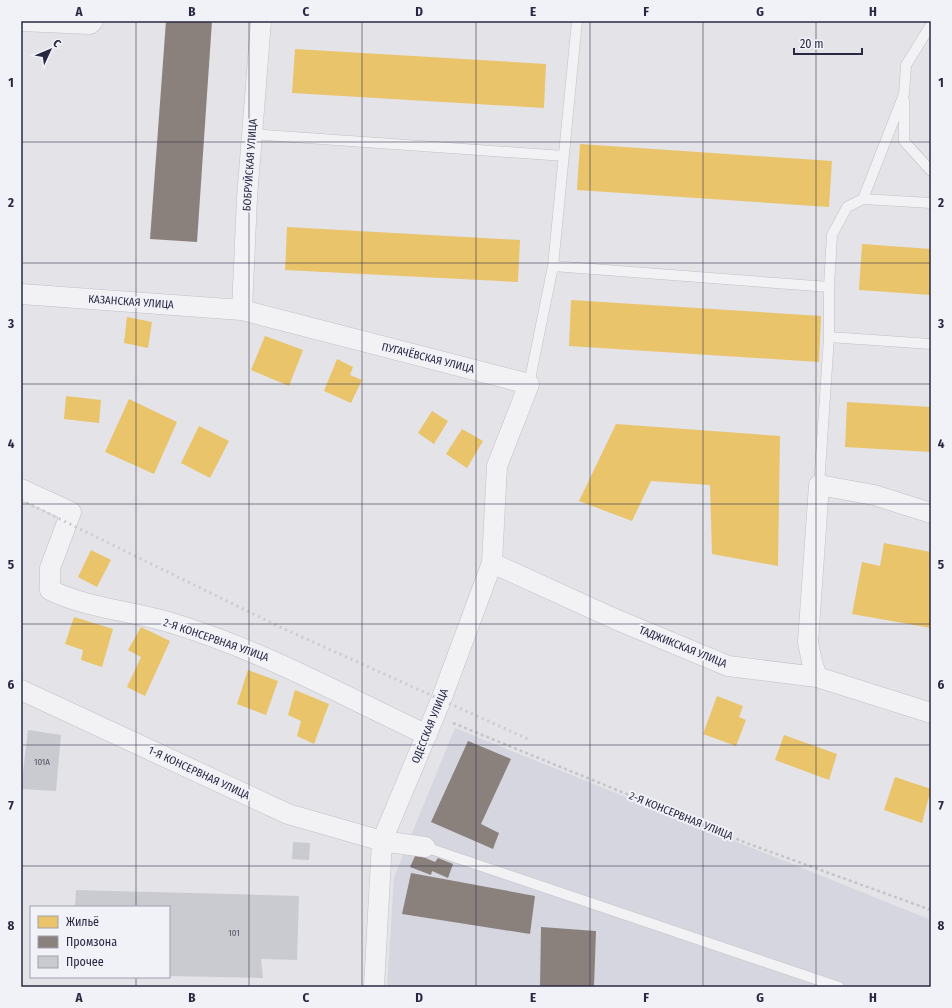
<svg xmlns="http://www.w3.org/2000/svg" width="952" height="1008" font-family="'Fira Sans Condensed',sans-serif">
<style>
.built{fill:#d6d6e0}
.homes{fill:#e9c46a}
.industry{fill:#8a817c}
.building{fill:#cacad1}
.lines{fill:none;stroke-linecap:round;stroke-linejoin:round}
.lane-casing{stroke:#c0c0c6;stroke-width:11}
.street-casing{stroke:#c0c0c6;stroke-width:21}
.path{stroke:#c4c4cb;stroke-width:2.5;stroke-dasharray:3 3;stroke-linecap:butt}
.lane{stroke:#f2f2f5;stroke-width:10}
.street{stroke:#f2f2f5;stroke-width:20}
.rail{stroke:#cbcbd0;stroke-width:3;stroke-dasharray:2 4;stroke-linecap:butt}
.grid{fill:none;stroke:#282843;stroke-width:1;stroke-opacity:0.55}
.labels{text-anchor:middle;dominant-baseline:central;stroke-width:4;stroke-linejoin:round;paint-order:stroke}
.number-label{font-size:9px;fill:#525268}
.street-label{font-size:11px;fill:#282843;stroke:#f1f1f8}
.neatline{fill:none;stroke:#282843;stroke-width:1.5}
.grid-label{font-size:13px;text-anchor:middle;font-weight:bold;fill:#282843}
</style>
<rect width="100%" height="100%" fill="#e3e3e8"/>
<path class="built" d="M 455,728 L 931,920 L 931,987 L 387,987 L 394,877 Z"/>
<path class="homes" d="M 295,49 L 546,64 L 544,108 L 292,93 Z
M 580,144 L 832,161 L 829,207 L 577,190 Z
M 287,227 L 520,240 L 518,282 L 285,270 Z
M 862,244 L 931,249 L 931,295 L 859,290 Z
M 571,300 L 821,316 L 819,362 L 569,346 Z
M 127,317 L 152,322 L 148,348 L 124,343 Z
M 265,336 L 303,350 L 289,386 L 251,370 Z
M 337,359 L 353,367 L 350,375 L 362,380 L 351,403 L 324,391 Z
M 66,396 L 101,400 L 99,423 L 64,419 Z
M 129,399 L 177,422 L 154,474 L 105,452 Z
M 847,402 L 931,407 L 931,452 L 845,447 Z
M 432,411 L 448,421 L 434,444 L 418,433 Z
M 616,424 L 780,436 L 778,566 L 712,554 L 710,485 L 651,481 L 632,521 L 579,501 Z
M 199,426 L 229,441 L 210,478 L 181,463 Z
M 462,429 L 483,441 L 467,468 L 446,454 Z
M 884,543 L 931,552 L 931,628 L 852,614 L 862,562 L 880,566 Z
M 91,550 L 111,560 L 97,587 L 78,577 Z
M 74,617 L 113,629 L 102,667 L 81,660 L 83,650 L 65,644 Z
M 141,627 L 170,641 L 145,696 L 127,687 L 141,657 L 128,650 Z
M 248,670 L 278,681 L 266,715 L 237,704 Z
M 295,690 L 329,704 L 314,744 L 297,736 L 301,721 L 288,715 Z
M 717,696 L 743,706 L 739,717 L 746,720 L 736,746 L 703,734 Z
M 784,735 L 837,754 L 829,780 L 775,760 Z
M 895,777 L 931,789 L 922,823 L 884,810 Z"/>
<path class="industry" d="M 166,21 L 212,21 L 197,242 L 150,239 Z
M 468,741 L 511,759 L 481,824 L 499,833 L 493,849 L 431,822 Z
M 416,854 L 435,862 L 438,858 L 453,864 L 448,878 L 432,871 L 431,875 L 410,867 Z
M 411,873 L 535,896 L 530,934 L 402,914 Z
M 541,927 L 596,931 L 594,987 L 540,987 Z"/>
<path class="building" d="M 28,730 L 61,735 L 56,791 L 21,789 Z
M 293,842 L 310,843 L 309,860 L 292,859 Z
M 76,890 L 299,896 L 297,960 L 261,959 L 263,978 L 169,976 L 169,907 L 75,907 Z"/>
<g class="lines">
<g class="lane-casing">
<path id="lane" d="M 931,25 L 906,65 L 904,94 L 863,199 L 931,203
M 904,100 L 904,141 L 931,171
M 252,134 L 564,156
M 553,266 L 829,287 L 829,337
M 829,287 L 832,235 L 847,207 L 863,199
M 529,384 L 553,266 L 577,21
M 819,485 L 829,337 L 931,344
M 425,847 L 839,987"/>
</g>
<g class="street-casing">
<path id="street" d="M 21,21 L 90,24 L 93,21
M 21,294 L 242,310 L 529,384 L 497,466 L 492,563 L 441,700 L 382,841 L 374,987
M 242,310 L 247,198 L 261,21
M 21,489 L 71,512 L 50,568 L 50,590 C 89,609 134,611 175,624 C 263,651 344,696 427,735
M 492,563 L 615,619 L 728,666 L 817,677 L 931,713
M 817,677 L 812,662 L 808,642 L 819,485 L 874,495 L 931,513
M 21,690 L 288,814 L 382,841 L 425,847"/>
</g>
<path class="path" d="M 453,723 L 749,844 L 931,910"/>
<use href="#lane" class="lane"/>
<use href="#street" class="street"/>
<path class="rail" d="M 21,500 L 280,627 L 528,739"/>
</g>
<path class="grid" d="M 136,21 L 136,907M 249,21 L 249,987M 362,21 L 362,987M 476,21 L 476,987M 590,21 L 590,987M 703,21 L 703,987M 816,21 L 816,987M 21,142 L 931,142M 21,263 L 931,263M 21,384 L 931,384M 21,504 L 931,504M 21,624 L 931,624M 21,745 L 931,745M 21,866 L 931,866M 136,977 L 136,987"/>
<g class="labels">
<g class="number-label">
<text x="42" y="762">101А</text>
<text x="234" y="933">101</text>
</g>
<g class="street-label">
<text transform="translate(250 165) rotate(-86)">БОБРУЙСКАЯ УЛИЦА</text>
<text transform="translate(131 302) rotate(4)">КАЗАНСКАЯ УЛИЦА</text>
<text transform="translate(428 358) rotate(14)">ПУГАЧЁВСКАЯ УЛИЦА</text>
<text transform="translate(216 640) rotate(19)">2-Я КОНСЕРВНАЯ УЛИЦА</text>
<text transform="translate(683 647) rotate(22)">ТАДЖИКСКАЯ УЛИЦА</text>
<text transform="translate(430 726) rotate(-68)">ОДЕССКАЯ УЛИЦА</text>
<text transform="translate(199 773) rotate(25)">1-Я КОНСЕРВНАЯ УЛИЦА</text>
<text transform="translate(681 816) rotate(22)">2-Я КОНСЕРВНАЯ УЛИЦА</text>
</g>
</g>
<rect width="952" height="1008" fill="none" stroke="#f1f1f8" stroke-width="44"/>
<rect x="30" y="906" width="140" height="72" fill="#f1f1f8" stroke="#a1a1b0"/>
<rect x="38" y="916" width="20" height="12" fill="#e9c46a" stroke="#a1a1b0"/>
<text x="66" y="926" font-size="12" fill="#282843">Жильё</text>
<rect x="38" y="936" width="20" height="12" fill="#8a817c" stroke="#a1a1b0"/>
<text x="66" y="946" font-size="12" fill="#282843">Промзона</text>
<rect x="38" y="956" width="20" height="12" fill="#cacad1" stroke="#a1a1b0"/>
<text x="66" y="966" font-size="12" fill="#282843">Прочее</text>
<g transform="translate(50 50) rotate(46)" stroke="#f1f1f8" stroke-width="3" paint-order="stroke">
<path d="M0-3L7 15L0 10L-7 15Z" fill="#282843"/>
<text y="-6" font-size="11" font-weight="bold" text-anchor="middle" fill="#282843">С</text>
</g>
<path d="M794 48v6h68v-6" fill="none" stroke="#282843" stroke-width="2"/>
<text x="800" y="48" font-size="12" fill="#282843" stroke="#f1f1f8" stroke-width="3" paint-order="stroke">20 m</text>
<rect x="22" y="22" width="908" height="964" class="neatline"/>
<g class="grid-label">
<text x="79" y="16">A</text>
<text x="192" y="16">B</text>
<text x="306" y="16">C</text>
<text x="419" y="16">D</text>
<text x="533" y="16">E</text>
<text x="646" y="16">F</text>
<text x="760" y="16">G</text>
<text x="873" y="16">H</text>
<text x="11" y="87">1</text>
<text x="941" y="87">1</text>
<text x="11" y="207">2</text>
<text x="941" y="207">2</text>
<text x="11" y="328">3</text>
<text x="941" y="328">3</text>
<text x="11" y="448">4</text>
<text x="941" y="448">4</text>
<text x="11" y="569">5</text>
<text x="941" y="569">5</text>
<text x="11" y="689">6</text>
<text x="941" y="689">6</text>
<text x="11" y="810">7</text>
<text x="941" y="810">7</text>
<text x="11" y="930">8</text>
<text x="941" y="930">8</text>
<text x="79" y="1002">A</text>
<text x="192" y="1002">B</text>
<text x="306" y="1002">C</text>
<text x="419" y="1002">D</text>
<text x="533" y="1002">E</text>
<text x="646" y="1002">F</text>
<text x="760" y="1002">G</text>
<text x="873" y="1002">H</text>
</g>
</svg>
